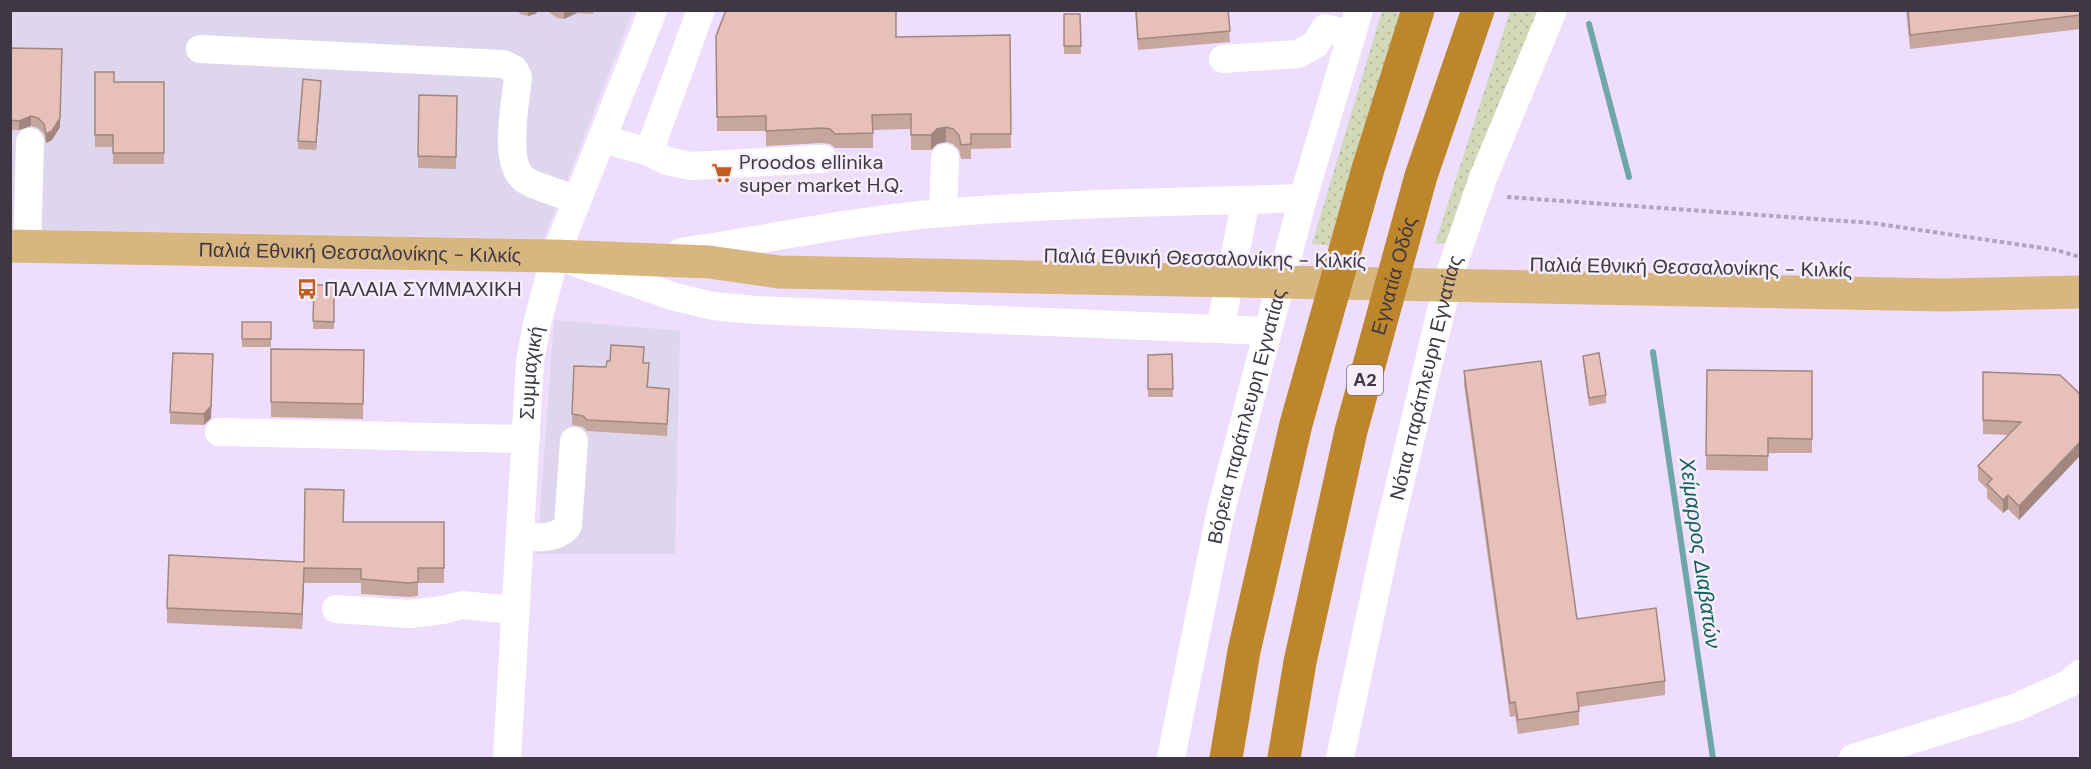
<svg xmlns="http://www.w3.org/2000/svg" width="2091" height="769" font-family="'DM Sans',sans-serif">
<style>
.industrial{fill:#ded6ec}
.grass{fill:url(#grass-dots)}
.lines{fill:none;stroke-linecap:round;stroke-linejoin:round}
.stream{stroke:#6fa7a8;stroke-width:6}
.path{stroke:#b3a5be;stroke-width:4;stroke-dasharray:4.5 3;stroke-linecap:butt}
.minor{stroke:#fff;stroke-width:28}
.major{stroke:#d7b680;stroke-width:33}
.highway{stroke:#bd862b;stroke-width:33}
.wall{fill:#c7a69e}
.shaded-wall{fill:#a28781}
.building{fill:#e7c1b8;stroke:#a28781;stroke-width:1.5}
.labels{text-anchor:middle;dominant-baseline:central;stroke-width:5;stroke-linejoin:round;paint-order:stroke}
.shield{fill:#f6effb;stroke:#766f7b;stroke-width:1.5}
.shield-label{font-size:18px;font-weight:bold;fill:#3f3844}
.poi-label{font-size:20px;fill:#3f3844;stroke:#f6effb;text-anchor:start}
.street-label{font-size:20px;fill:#3f3844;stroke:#f6effb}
.water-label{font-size:21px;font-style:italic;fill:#0e5f61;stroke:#f6effb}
</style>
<defs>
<pattern id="grass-dots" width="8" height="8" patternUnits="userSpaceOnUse" patternTransform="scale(1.5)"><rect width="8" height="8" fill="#d1d9b9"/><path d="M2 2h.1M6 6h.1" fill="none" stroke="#b4bba0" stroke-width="1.8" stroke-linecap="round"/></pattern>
</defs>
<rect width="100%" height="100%" fill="#eeddfc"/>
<path class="industrial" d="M 11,11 L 633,11 L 544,239 L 11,229 Z
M 554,320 L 680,331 L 675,554 L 537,554 Z"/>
<path class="grass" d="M 1382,11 L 1410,11 L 1335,246 L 1312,244 Z
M 1510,11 L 1540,11 L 1454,242 L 1435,244 Z"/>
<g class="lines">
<path class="stream" d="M 1589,24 L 1629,177
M 1653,352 L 1713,758"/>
<path class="path" d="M 1507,197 L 1872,223 L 2056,250 L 2080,257"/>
<g class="minor">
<path d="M 200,49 L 503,64 L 514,69 L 518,77 C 516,101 502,164 525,180 C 536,187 563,194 577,200"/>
<path d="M 1223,59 L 1298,54 L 1315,45 L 1325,28 L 1352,35"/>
<path d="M 603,139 L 649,152 L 667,161 L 691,166 L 823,159"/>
<path d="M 649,152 L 701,10"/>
<path d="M 943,213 L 945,158"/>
<path d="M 27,247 L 30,142"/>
<path d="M 681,252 C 768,239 855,220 943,213 C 1062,203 1183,202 1303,198"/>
<path d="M 574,262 L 675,297 L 713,306 L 756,310 L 1267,331"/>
<path d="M 1220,329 L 1246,200"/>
<path d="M 219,432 L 526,439"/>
<path d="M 520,535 C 537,538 556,540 568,526 L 574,441"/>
<path d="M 336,609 L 409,614 L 443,610 L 462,605 L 515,610"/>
<path id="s1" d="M 507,758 L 530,361 L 537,324 L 555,256 L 653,10"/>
<path id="s2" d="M 1171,758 L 1221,510 L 1303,198 L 1359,10"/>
<path id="s3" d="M 1340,758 L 1386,542 L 1450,273 L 1483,178 L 1553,10"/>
<path d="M 1853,758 L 2017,707 L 2068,684 L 2080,674"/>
</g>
<path class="major" id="s4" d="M 10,246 L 555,256 L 709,262 L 779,272 L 1944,295 L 2080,292"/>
<g class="highway">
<path d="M 1226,758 L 1244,651 L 1296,424 L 1368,169 L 1418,10"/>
<path id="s5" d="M 1284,758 L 1300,662 L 1351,431 L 1421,176 L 1478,10"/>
</g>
</g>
<path class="wall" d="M 516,10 L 540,10 L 535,14 L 528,16 L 521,14 Z
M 546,10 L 593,10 L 593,14 L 577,13 L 564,19 L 557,18 Z
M 1135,10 L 1228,10 L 1230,42 L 1138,50 Z
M 1906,10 L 2080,10 L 2080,29 L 1910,49 Z
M 1064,14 L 1080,14 L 1081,54 L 1064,54 Z
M 1010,35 L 1011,148 L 971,149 L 971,159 L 961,159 L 959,150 L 953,144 L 946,142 L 937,144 L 931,150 L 911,150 L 911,129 L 873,130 L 873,148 L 835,148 L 830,144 L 822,143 L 766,146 L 766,131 L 717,131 L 716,36 L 896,37 Z
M 10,48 L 60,127 L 52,140 L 46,143 L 44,134 L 38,128 L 31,126 L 19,130 L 10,130 Z
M 95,72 L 114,82 L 164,82 L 164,164 L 113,164 L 113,147 L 95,147 Z
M 321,89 L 316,150 L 298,149 L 298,141 Z
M 419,95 L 457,96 L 456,169 L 418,168 Z
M 314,285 L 334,285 L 334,329 L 313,329 Z
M 242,322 L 271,322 L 271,347 L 242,347 Z
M 271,349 L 364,350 L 363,419 L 271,417 Z
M 1172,354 L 1173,397 L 1148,397 L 1148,355 Z
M 1583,356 L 1606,395 L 1606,403 L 1589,406 L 1583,363 Z
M 644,363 L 649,375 L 648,387 L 669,400 L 667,436 L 587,431 L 583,427 L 572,425 L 572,414 L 606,367 Z
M 213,366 L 211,418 L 204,425 L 170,424 L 170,412 Z
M 1707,370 L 1812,371 L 1812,453 L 1768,453 L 1768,471 L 1706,470 Z
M 1464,371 L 1577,619 L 1665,681 L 1665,695 L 1579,707 L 1579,725 L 1518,734 L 1515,716 L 1510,717 L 1464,385 Z
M 1983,372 L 2060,375 L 2019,520 L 2008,509 L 2003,513 L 1987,498 L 1987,489 L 1978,480 L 1978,466 L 2008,435 L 1983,434 Z
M 343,522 L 444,522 L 444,583 L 418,583 L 418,596 L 409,597 L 361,594 L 361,583 L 304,583 L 302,629 L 167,623 L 167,608 L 304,562 Z"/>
<path class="shaded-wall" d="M 528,10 L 540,10 L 535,14 L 528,16 Z
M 564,10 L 577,10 L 577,13 L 564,19 Z
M 62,49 L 60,127 L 52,140 L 46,143 L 46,134 Z
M 321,81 L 321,89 L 316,150 L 316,142 Z
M 31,116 L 31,126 L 19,130 L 19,121 Z
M 946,127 L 946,142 L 937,144 L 931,150 L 931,135 L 937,129 Z
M 213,354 L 211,418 L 204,425 L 204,414 Z
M 2080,442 L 2080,456 L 2019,520 L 2019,506 Z
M 2008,495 L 2008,509 L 2003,513 L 2003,500 Z
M 304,568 L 304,583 L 302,629 L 302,614 Z"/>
<path class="building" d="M 726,10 L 896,10 L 896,37 L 1010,35 L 1011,134 L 971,134 L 971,144 L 961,145 L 959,135 L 953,129 L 946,127 L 937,129 L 931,135 L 911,135 L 911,114 L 872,115 L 873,133 L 835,134 L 830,129 L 822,128 L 766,131 L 766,116 L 717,117 L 716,36 Z
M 1136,10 L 1228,10 L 1230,31 L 1138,39 Z
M 1908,10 L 2080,10 L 2080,15 L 1910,35 Z
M 1064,14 L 1080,14 L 1081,46 L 1064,46 Z
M 10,48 L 62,49 L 60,118 L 52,131 L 46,134 L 44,124 L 38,118 L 31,116 L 19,121 L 10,120 Z
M 95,72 L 114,72 L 114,82 L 164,82 L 164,153 L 113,153 L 113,135 L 95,135 Z
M 303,79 L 321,81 L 316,142 L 298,141 Z
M 419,95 L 457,96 L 456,157 L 418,156 Z
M 314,285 L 334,285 L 334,322 L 313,321 Z
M 242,322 L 271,322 L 271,339 L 242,339 Z
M 611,345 L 644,347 L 643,363 L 649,363 L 647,387 L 669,389 L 667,424 L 587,420 L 583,416 L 572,414 L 574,366 L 606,367 L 607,361 L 610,361 Z
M 271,349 L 364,350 L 363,404 L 271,402 Z
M 173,353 L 213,354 L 211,406 L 204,414 L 170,412 Z
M 1599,353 L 1606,395 L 1589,398 L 1583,356 Z
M 1172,354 L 1173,389 L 1148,389 L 1148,355 Z
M 1541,361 L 1577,619 L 1656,608 L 1665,681 L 1577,693 L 1579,711 L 1518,720 L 1515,702 L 1510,703 L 1464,371 Z
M 1707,370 L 1812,371 L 1812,439 L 1768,438 L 1768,456 L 1706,455 Z
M 1983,372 L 2060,375 L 2080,394 L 2080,442 L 2019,506 L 2008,495 L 2003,500 L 1987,484 L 1992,479 L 1978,466 L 2021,422 L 1983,420 Z
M 305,489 L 344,490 L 343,522 L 444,522 L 444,568 L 418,568 L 418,582 L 409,583 L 361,579 L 361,569 L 304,568 L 302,614 L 167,608 L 169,555 L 304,562 Z"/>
<defs>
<g id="supermarket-bare" transform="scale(1.62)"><path d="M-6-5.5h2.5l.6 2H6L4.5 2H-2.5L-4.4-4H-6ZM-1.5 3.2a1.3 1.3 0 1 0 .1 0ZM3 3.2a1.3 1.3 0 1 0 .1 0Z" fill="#c05f1f" stroke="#f6effb" stroke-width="2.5" paint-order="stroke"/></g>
<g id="bus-bare" transform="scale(1.62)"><path d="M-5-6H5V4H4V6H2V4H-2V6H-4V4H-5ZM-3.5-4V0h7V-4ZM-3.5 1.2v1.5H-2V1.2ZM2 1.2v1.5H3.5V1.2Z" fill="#c05f1f" stroke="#f6effb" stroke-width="2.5" paint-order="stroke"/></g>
</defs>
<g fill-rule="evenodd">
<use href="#supermarket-bare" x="722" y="173"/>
<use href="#bus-bare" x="307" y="289"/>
</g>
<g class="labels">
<rect class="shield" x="1347" y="365" width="36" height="30" rx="4.5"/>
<g class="shield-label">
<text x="1365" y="380">Α2</text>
</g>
<g class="poi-label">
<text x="739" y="162">Proodos ellinika<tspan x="739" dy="23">super market H.Q.</tspan></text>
<text x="324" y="289">ΠΑΛΑΙΑ ΣΥΜΜΑΧΙΚΗ</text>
</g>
<g class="street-label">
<text stroke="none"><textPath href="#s4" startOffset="350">Παλιά Εθνική Θεσσαλονίκης - Κιλκίς</textPath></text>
<text transform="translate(1205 258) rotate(1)">Παλιά Εθνική Θεσσαλονίκης - Κιλκίς</text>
<text transform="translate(1691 267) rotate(1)">Παλιά Εθνική Θεσσαλονίκης - Κιλκίς</text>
<text stroke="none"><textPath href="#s5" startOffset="495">Εγνατία Οδός</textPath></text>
<text stroke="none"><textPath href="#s1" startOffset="386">Συμμαχική</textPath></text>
<text stroke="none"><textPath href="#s3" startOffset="390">Νότια παράπλευρη Εγνατίας</textPath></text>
<text stroke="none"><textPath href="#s2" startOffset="350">Βόρεια παράπλευρη Εγνατίας</textPath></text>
</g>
<g class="water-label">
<text transform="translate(1700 553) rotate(82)">Χείμαρρος Διαβατών</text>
</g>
</g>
<rect width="2091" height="769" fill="none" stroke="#3f3844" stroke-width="24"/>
</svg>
